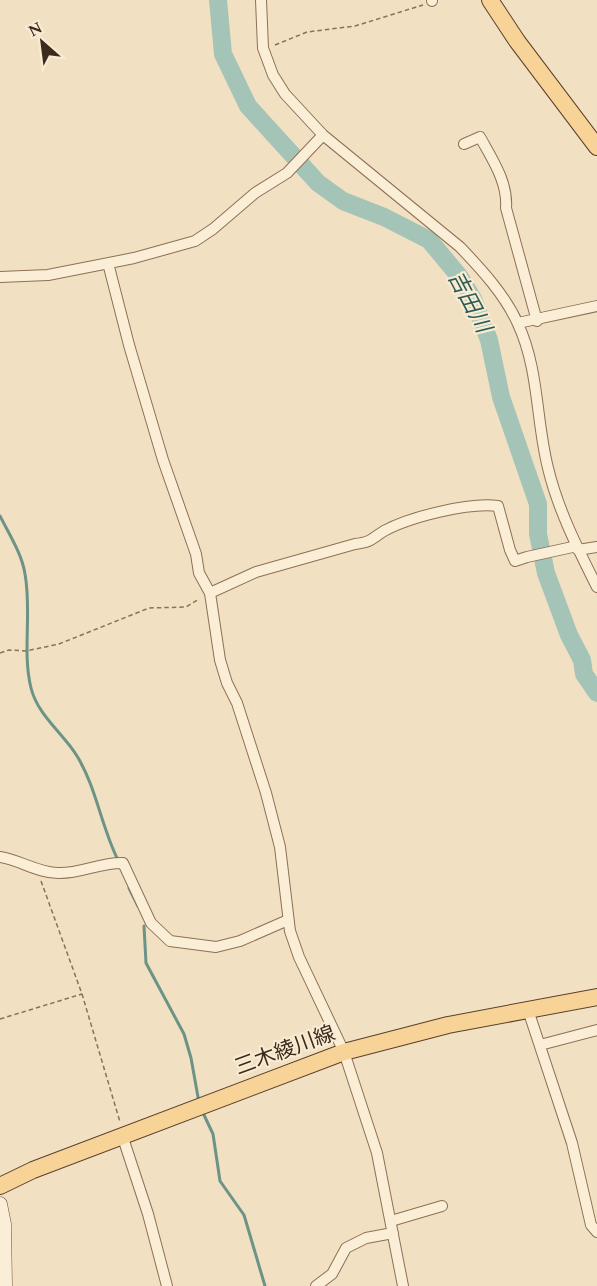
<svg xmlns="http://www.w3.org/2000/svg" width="597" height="1286" font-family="Spectral,'Noto Sans JP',serif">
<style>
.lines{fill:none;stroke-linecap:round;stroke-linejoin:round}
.stream{stroke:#6b9386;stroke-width:3}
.river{stroke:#a5c4b8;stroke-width:18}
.street-casing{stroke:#8d7057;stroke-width:12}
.secondary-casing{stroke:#6f513b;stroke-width:15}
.primary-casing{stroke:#5a3f2c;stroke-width:18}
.path{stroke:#8d7057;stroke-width:1.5;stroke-dasharray:4.5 3;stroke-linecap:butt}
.street{stroke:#fbeed6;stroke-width:10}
.secondary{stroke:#fbeed6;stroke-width:14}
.primary{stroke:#f7d397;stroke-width:16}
.labels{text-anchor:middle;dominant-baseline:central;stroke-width:4.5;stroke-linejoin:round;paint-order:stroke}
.street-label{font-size:21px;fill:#3b2a1d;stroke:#f8ebd2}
.water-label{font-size:22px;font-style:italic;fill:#2b5c56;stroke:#f8ebd2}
</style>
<rect width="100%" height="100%" fill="#f1e0c2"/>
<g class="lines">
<path class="stream" d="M 0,516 C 9,534 22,554 25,574 C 32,612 22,652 31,688 C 38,716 63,733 77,756 C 96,787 101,825 117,858
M 129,888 L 138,906
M 144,926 L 146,963 L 184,1034 L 191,1058 L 198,1097
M 204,1115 L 213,1134 L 220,1181 L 244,1215 L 265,1286"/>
<path class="river" d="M 218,0 L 223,54 L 248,106 L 318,183 L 343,201 L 384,217 L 429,240 L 459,276 L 473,299 L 489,340 L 501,397 L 538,504 L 538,534 L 546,573 L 569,635 L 582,660 L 584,674 L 597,693"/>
<g class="street-casing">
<path id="street" d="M 261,0 L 263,48 L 273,75 L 285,94 L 323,135 L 460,247 C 482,270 505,295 518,324 C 539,369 536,421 548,468 C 558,510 578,549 597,587
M 432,0 L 432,1
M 464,144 L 480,137 C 492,159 508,182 506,208 L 537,321
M 108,263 L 129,345 L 163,460 L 196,554 L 199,573 L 210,593 L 220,660 L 227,683 L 237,703 L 266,793 L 280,847 L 290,931 L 299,957 L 344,1052 L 377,1153 L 403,1286
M 0,277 L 48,275 L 134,258 L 195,241 L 213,229 L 255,193 L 287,173 L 323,135
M 518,323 L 597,306
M 578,550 L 597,547
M 210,593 L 256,572 L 355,544 C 372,542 371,539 384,531 C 410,517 469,502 498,506 L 510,550 L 515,561 L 527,557 L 577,546
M 0,857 C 20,860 38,873 58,873 C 80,874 101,862 123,863 L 151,923 L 170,941 L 216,947 L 240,941 L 288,920
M 528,1010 L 572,1143 L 591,1225 L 597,1232
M 540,1045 L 597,1030
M 122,1135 L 148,1214 L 167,1286
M 391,1221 L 442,1206
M 316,1286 L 332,1274 L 346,1248 L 366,1238 L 393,1233"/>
</g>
<g class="secondary-casing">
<path id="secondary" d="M 0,1204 L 4,1224 L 5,1286"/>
</g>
<g class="primary-casing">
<path id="primary" d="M 490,0 L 517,41 L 597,147
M 0,1186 L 33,1170 L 344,1052 L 448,1025 L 597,997"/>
</g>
<path class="path" d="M 275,45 L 307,32 L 355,26 L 423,5
M 0,653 L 9,650 L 26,651 L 59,644 L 149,608 L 186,607 L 199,599
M 41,881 L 82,994 L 120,1122
M 0,1019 L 82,994"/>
<use href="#street" class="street"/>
<use href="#secondary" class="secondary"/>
<use href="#primary" class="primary"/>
</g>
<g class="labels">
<g class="street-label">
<text transform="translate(285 1051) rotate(-20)">三木綾川線</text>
</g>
<g class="water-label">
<text transform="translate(469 302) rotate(62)">吉田川</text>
</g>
</g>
<g transform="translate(42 42) rotate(332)" stroke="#f8ebd2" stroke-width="4.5" paint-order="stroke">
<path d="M0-4.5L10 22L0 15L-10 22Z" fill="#3b2a1d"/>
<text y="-9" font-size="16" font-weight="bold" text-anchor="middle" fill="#3b2a1d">N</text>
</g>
</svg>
